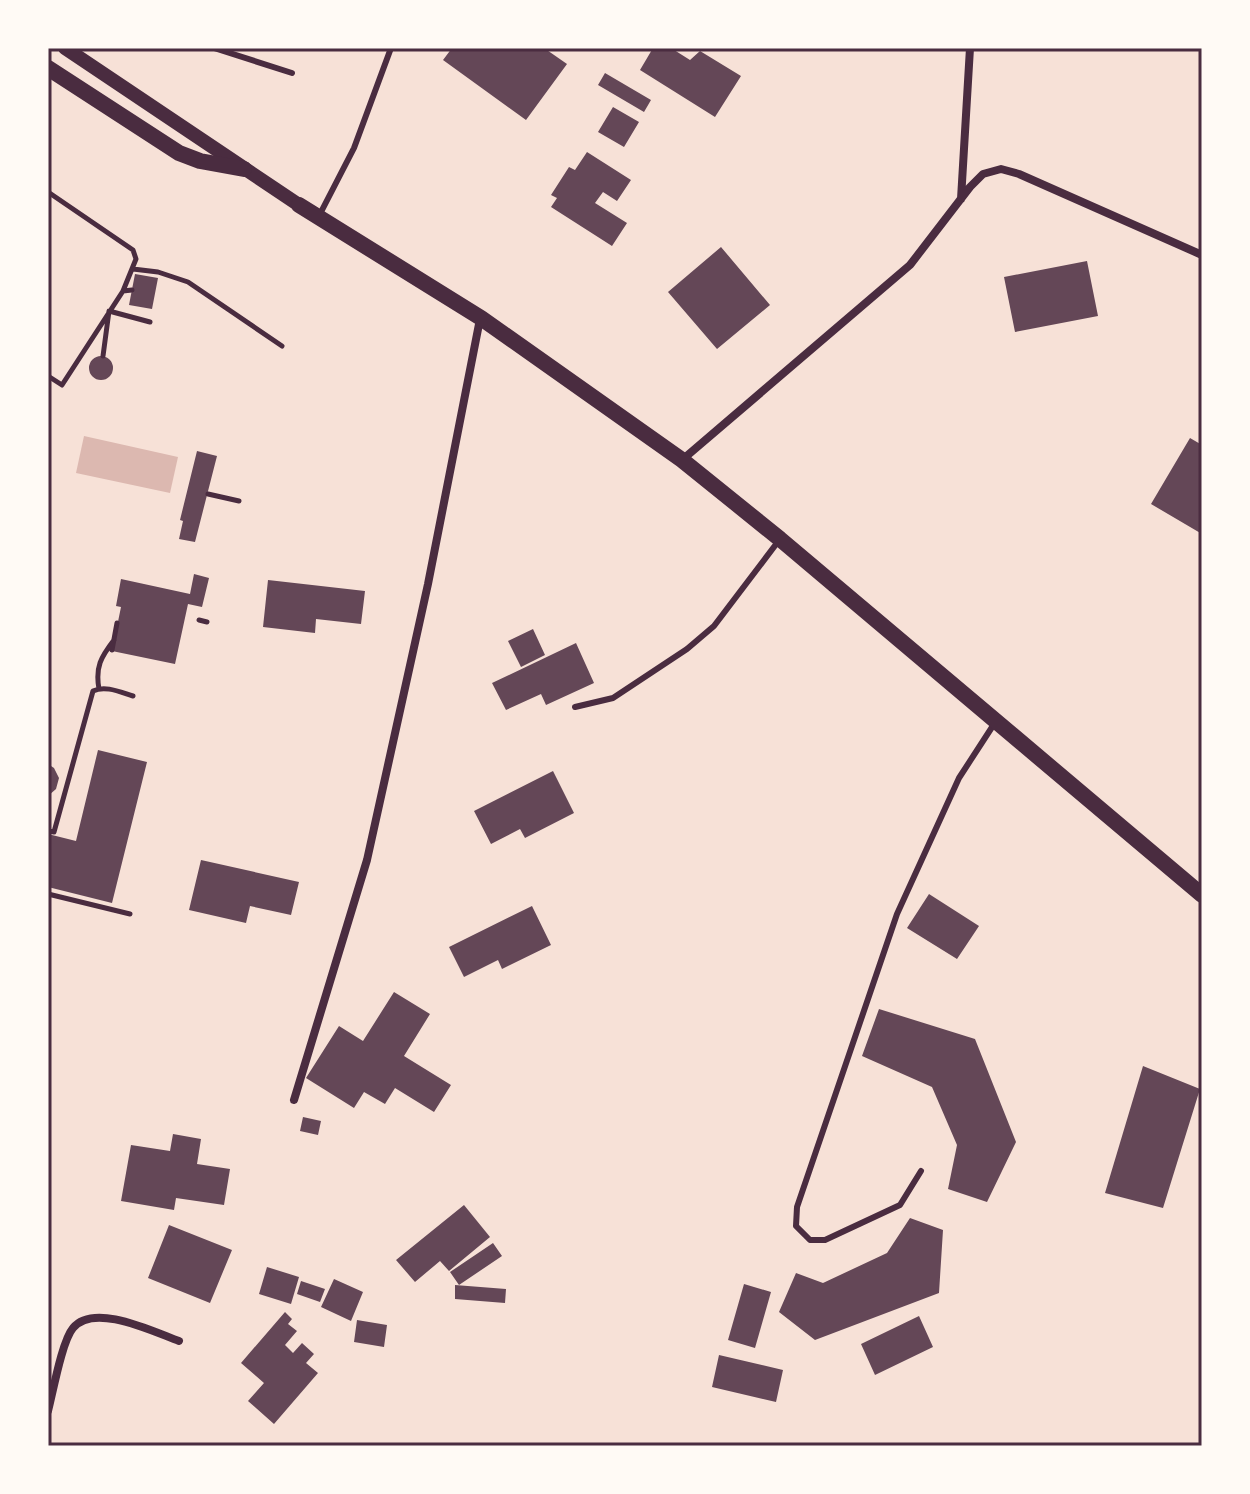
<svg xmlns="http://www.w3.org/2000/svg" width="1250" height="1494" font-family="'Noto Sans',sans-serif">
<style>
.water{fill:#dcb8b0}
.building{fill:#644757}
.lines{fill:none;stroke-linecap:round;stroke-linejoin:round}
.path{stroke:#4a2c40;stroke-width:5}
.service{stroke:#4a2c40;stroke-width:6}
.minor{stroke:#4a2c40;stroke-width:8}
.tertiary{stroke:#4a2c40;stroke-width:14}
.secondary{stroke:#4a2c40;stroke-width:16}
.neatline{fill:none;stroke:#4a2c40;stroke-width:3}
</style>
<rect width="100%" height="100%" fill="#f7e1d7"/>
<path class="water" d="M 84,436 L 178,457 L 170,493 L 76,473 Z"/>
<path class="building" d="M 452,48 L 544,48 L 567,64 L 526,120 L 443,60 Z
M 653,48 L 671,48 L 690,60 L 700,51 L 741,76 L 715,117 L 640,70 Z
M 605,73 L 651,100 L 644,112 L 598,85 Z
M 613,107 L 639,122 L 624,147 L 598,132 Z
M 587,152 L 631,180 L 617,201 L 603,192 L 595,203 L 627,223 L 612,246 L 551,207 L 557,198 L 551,195 L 569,167 L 575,170 Z
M 721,247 L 770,305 L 717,349 L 668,292 Z
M 1087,261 L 1098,316 L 1015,332 L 1004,277 Z
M 135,274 L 158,278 L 152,309 L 129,305 Z
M89 368a12 12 0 1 1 24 0a12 12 0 1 1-24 0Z
M 1190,438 L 1202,445 L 1202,534 L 1151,504 Z
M 197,451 L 217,456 L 195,542 L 179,539 L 183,521 L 180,520 Z
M 194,574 L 209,578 L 202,607 L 188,604 L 175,664 L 112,651 L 121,607 L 116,606 L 121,579 L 190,594 Z
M 268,580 L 365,591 L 361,624 L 316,619 L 315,633 L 263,627 Z
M 533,629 L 545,655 L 521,667 L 508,641 Z
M 576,643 L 594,683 L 546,705 L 541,694 L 506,710 L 492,683 Z
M 98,750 L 147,762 L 112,903 L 48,887 L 48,834 L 76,841 Z
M 48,764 L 54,768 L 59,778 L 56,789 L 48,796 Z
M 553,771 L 574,813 L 525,838 L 520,829 L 491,844 L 474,811 Z
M 201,860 L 299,882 L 291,915 L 250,906 L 246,923 L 189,910 Z
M 929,894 L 979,926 L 957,959 L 907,928 Z
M 532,906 L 551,945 L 502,969 L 498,960 L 464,977 L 449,947 Z
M 394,992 L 430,1014 L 404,1056 L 451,1085 L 434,1112 L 395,1088 L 385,1104 L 364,1092 L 354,1108 L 306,1078 L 339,1026 L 363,1041 Z
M 879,1009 L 975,1039 L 1016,1142 L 987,1202 L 948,1189 L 957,1145 L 932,1087 L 862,1056 Z
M 1143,1066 L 1200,1089 L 1163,1208 L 1105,1193 Z
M 303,1117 L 321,1121 L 318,1135 L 300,1131 Z
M 173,1134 L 201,1139 L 197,1164 L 230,1169 L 224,1205 L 176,1198 L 174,1210 L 121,1201 L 131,1145 L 170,1151 Z
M 464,1205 L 490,1237 L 449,1271 L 440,1261 L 415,1282 L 396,1260 Z
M 910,1218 L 943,1230 L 939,1293 L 815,1340 L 779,1312 L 796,1273 L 823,1283 L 887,1253 Z
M 169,1225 L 232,1250 L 210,1303 L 148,1278 Z
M 493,1243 L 502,1256 L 459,1285 L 450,1272 Z
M 267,1267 L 299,1277 L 291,1304 L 259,1294 Z
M 334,1279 L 363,1292 L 351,1321 L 321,1307 Z
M 301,1281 L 325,1289 L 320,1302 L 297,1294 Z
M 744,1284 L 771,1292 L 755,1348 L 728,1340 Z
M 455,1285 L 506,1289 L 505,1303 L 455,1299 Z
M 285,1312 L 292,1319 L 288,1324 L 297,1331 L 285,1345 L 293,1353 L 302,1343 L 314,1354 L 306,1363 L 318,1373 L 274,1424 L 248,1401 L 264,1383 L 241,1363 Z
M 919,1316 L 933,1347 L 875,1375 L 861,1344 Z
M 357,1320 L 387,1325 L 384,1347 L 354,1342 Z
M 719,1355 L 783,1370 L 776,1402 L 712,1387 Z"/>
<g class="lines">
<path class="path" d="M 48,192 L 133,250 L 136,259 L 123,291
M 133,269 L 158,272 L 188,282 L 282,346
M 103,356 L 109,311 L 150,322
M 48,376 L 62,385 L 123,291 L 132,290
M 208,494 L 239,501
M 199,620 L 207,622
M 112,650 L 117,623
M 99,689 C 95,667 101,657 114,640
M 48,831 L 54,832 L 93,691 C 105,685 120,692 133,696
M 48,894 L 130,914"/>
<path class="service" d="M 214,48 L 292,73
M 320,214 L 354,148 L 391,48
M 575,707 L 613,698 L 687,649 L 714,626 L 780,539
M 921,1171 L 900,1205 L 825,1240 L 810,1240 L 796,1226 L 797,1207 L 897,914 L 959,778 L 996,721"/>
<path class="minor" d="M 961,199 L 970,48
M 682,460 L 910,265 L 970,187 L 983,174 L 1001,169 L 1019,174 L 1202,255
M 294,1100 L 367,860 L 428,584 L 480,319
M 48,1411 C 53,1392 62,1341 73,1328 C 94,1302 154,1332 179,1341"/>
<path class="tertiary" d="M 65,48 L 299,205"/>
<path class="secondary" d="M 48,68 L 179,153 L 200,161 L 244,169
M 299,205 L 481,318 L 682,460 L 780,539 L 1202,895"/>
</g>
<rect width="1250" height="1494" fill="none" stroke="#fffaf5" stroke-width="100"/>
<rect x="50" y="50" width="1150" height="1394" class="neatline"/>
</svg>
